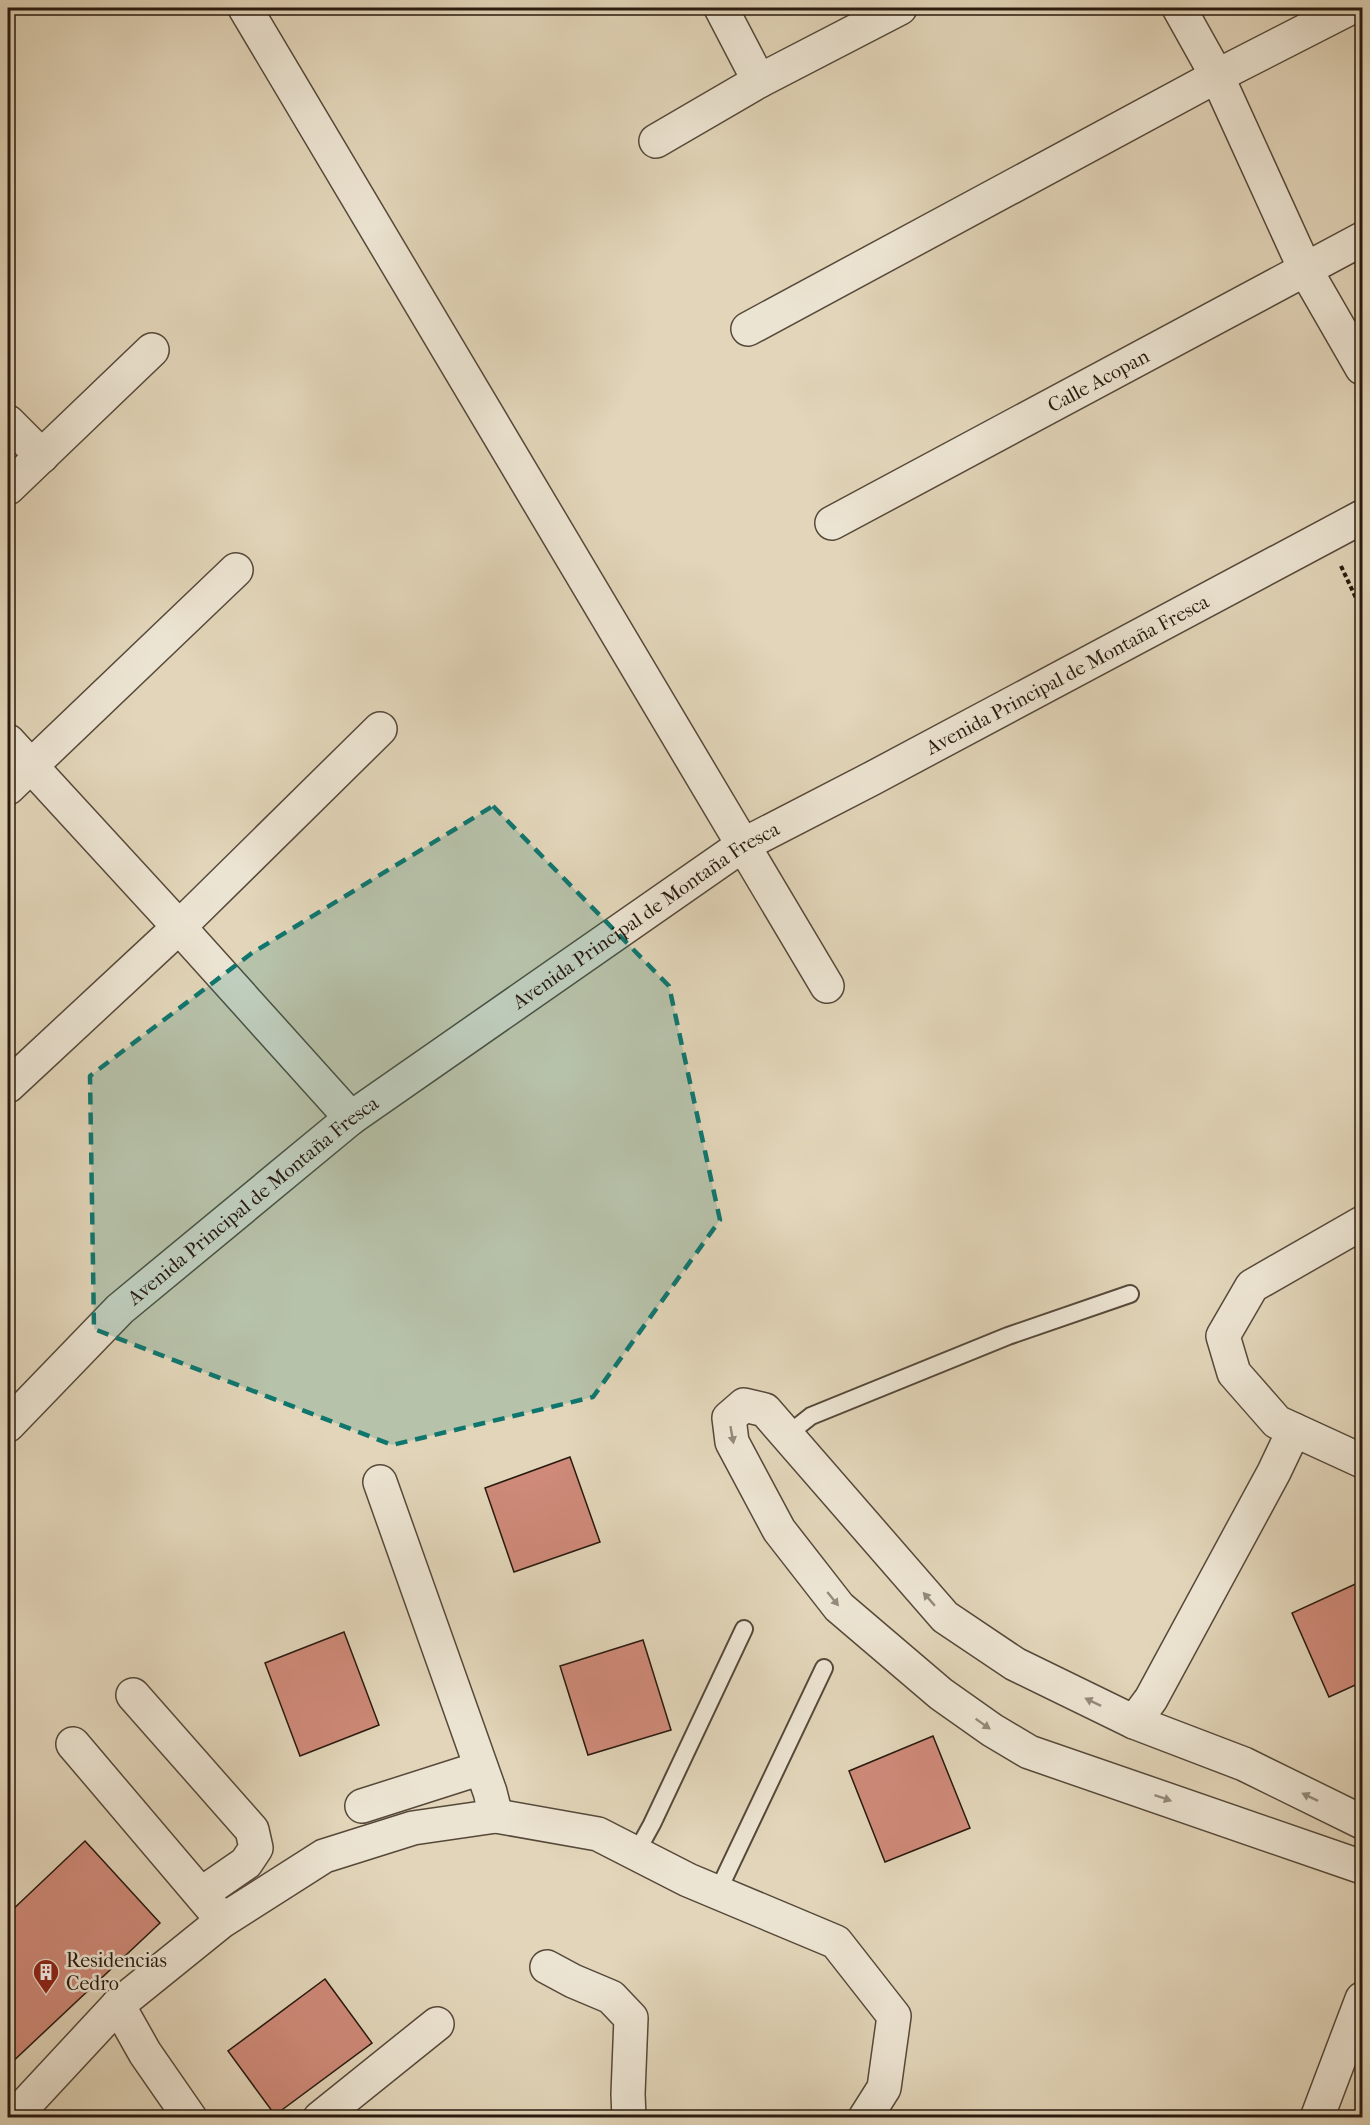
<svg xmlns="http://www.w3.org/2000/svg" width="1370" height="2125" font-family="'IM FELL French Canon',serif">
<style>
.building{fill:#cf8a79;stroke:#281a0f;stroke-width:1.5}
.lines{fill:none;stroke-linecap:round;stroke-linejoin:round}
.lane-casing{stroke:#56493a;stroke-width:20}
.street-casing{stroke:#56493a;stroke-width:36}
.path{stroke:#281a0f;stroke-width:4;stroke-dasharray:4.5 3;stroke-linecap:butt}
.lane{stroke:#ece4d2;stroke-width:16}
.street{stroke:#ece4d2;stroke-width:33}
.oneway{fill:#94897a}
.marked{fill:#0f766e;fill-opacity:0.2;stroke:#0f766e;stroke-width:4.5;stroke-dasharray:12 8;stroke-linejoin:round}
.labels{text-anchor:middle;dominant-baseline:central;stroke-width:5;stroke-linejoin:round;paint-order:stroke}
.street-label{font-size:20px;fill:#281a0f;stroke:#ece4d2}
.poi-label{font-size:20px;fill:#281a0f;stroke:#ece4d2;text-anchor:start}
</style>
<rect width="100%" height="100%" fill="#e2d5b9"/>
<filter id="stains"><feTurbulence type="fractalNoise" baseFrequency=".00333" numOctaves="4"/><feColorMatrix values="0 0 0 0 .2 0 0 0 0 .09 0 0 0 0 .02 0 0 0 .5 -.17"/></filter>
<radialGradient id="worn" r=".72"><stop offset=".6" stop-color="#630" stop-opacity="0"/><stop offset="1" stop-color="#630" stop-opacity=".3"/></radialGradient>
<path class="building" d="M 570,1457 L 600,1542 L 514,1572 L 485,1488 Z
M 1362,1581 L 1362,1682 L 1329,1697 L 1292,1613 Z
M 344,1632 L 379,1725 L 300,1756 L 265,1663 Z
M 643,1640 L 671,1730 L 588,1755 L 560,1666 Z
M 933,1736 L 970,1828 L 885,1862 L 849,1771 Z
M 85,1841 L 160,1923 L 8,2066 L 8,1914 Z
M 325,1979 L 372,2043 L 275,2115 L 228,2051 Z"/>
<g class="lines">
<g class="lane-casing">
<path id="lane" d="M 787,1435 L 811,1416 L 1008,1336 L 1130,1294
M 636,1853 L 652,1824 L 744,1629
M 718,1891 L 824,1668"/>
</g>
<g class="street-casing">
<g id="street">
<path d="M 245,8 L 827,986"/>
<path d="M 721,8 L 759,81"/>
<path d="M 1179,8 L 1217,76 L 1305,269 L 1362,368"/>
<path d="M 656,141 L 759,81 L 900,8"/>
<path d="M 748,329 L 1217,76 L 1350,8"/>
<path d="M 8,422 L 42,456"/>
<path d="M 8,488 L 152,350"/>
<path id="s1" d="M 832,523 L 1362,239"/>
<path d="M 8,741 L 179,927 L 351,1118"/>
<path d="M 8,788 L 236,570"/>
<path d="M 8,1086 L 179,927 L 380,729"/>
<path d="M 1362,1223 L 1252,1286 L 1223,1336 L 1234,1373 L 1277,1422 L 1362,1461"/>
<path id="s2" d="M 8,1425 L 120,1309 L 351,1118 L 743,845 L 871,779 L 1362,517"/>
<path d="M 380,1482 L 490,1792 L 496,1816"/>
<path d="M 133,1695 L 252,1830 L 256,1848 L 246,1863 L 201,1894"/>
<path d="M 1134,1722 L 1151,1699 L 1274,1472 L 1294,1430"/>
<path d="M 73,1744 L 214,1910"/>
<path d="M 362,1806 L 481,1768"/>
<path d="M 1362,1822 L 1244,1764 L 1134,1722 L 1015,1664 L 945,1617 L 765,1410 L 744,1405 L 729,1418 L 732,1442 L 779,1530 L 839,1607 L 941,1694 L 992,1730 L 1029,1752 L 1362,1867"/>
<path d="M 547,1967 L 573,1981 L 611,1997 L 631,2018 L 628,2094 L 629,2118"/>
<path d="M 118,2005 L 145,2053 L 190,2118"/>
<path d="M 13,2118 L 118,2005 L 222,1921 L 324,1856 L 413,1828 L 496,1816 L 598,1834 L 688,1880 L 836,1942 L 894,2016 L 884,2088 L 865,2118"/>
<path d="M 320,2118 L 437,2024"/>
<path d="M 1317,2118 L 1362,1999"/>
</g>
</g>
<path class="path" d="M 1341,566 L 1362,611"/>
<use href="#lane" class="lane"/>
<use href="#street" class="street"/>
</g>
<defs><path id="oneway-solid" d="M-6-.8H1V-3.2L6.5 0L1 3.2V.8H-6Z" transform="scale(1.5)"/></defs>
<g class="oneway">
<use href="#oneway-solid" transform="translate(732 1435) rotate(80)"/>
<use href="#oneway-solid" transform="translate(833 1599) rotate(51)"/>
<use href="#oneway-solid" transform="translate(929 1599) rotate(-131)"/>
<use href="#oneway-solid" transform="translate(1093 1702) rotate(-154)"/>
<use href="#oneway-solid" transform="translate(983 1724) rotate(35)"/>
<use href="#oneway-solid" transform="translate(1310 1797) rotate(-154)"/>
<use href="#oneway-solid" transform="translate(1163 1798) rotate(19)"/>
</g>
<path class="marked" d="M 493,806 L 669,986 L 720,1220 L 593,1397 L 392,1445 L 94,1329 L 90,1076 L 252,953 Z"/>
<defs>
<g id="building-pin" transform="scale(1.35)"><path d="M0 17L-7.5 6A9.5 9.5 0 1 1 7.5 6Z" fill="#8f2418" stroke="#ece4d2"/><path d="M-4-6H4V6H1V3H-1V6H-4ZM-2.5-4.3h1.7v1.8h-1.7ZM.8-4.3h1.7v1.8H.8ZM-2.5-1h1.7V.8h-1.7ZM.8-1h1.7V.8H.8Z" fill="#fff"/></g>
</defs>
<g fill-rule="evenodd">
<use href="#building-pin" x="46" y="1972"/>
</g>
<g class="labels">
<g class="street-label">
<text stroke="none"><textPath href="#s1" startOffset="302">Calle Acopan</textPath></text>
<text stroke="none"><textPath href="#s2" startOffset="1305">Avenida Principal de Montaña Fresca</textPath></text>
<text stroke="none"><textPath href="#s2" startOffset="819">Avenida Principal de Montaña Fresca</textPath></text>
<text stroke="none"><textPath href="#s2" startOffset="333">Avenida Principal de Montaña Fresca</textPath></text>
</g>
<g class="poi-label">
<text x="66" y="1960">Residencias<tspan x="66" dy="23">Cedro</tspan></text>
</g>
</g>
<rect width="1370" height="2125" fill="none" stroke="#e2d5b9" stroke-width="30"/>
<rect x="9" y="9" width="1352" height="2107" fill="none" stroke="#281a0f" stroke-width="3"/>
<rect x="15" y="15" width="1340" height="2095" fill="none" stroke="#281a0f" stroke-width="1.5"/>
<rect width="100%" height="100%" filter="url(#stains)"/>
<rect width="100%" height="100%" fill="url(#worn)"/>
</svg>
